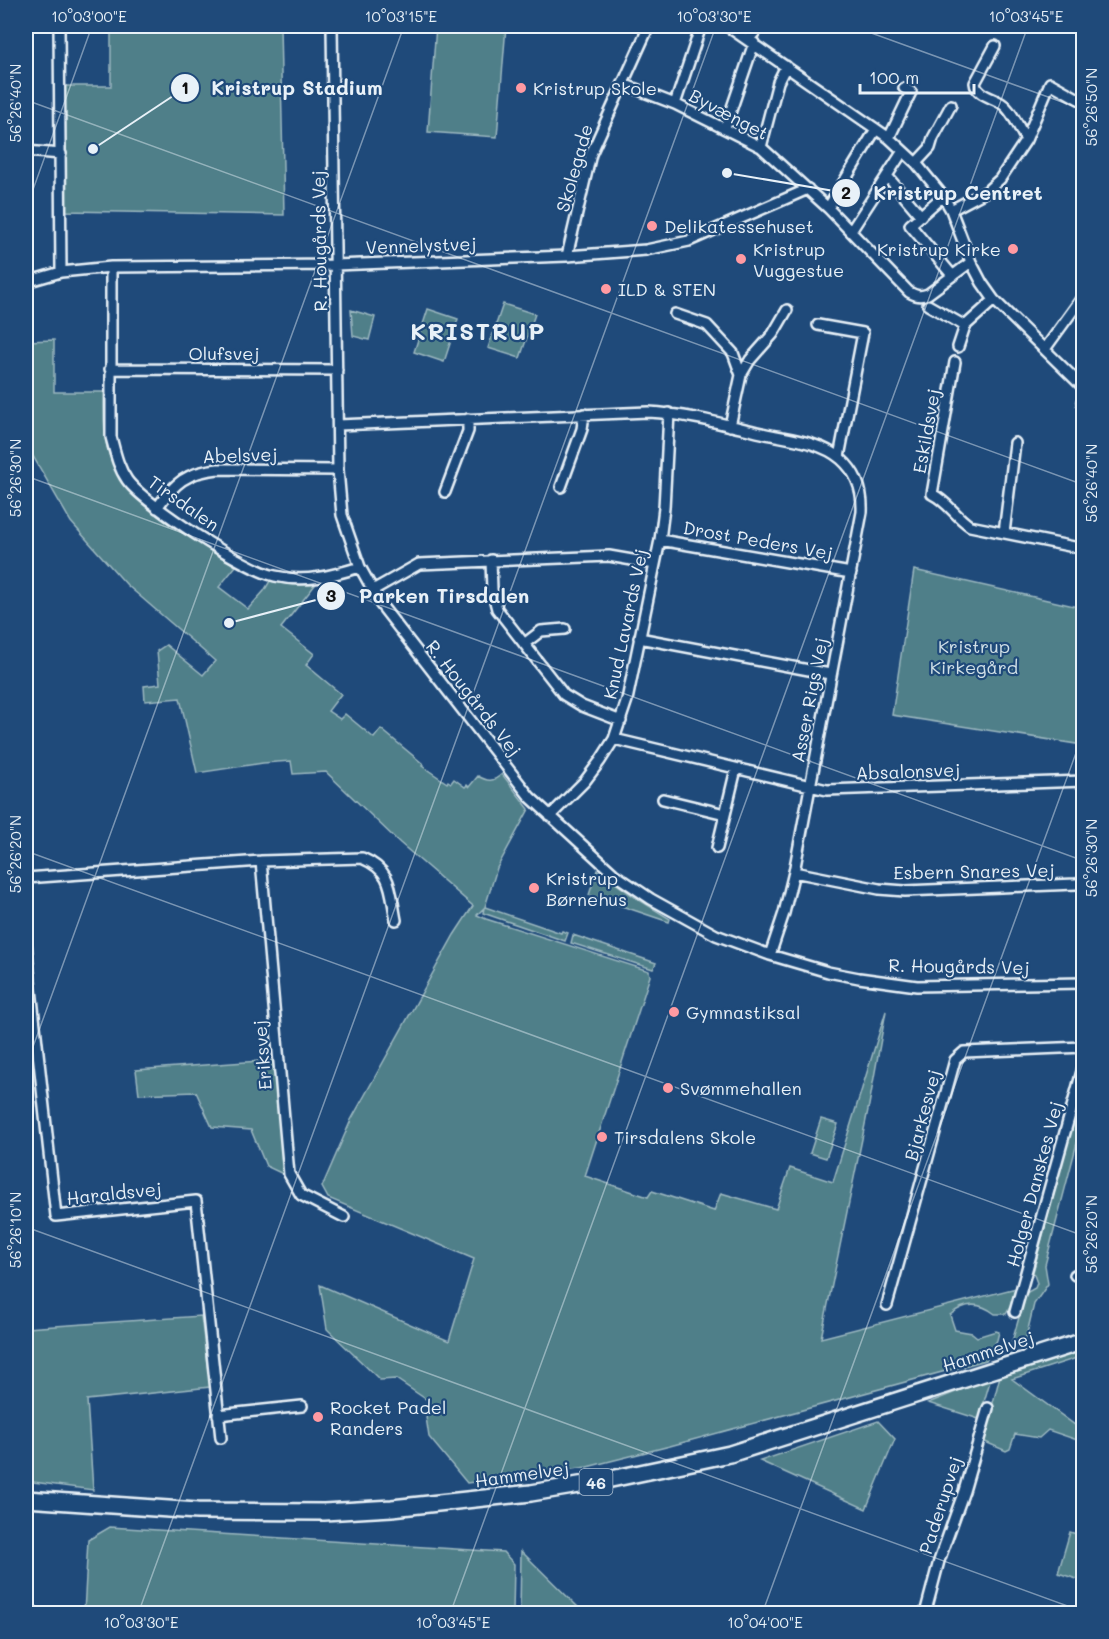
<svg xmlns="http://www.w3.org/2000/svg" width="1109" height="1639" font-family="Mali,sans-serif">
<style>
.green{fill:#507f89;stroke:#9cb8c0;stroke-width:1.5}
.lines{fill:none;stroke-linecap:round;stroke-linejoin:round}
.minor-casing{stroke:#e8f1f8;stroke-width:14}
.trunk-casing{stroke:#e8f1f8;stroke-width:20}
.minor{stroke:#1f4a7a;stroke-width:9}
.trunk{stroke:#1f4a7a;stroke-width:15}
.ticks{fill:none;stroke:#e8f1f8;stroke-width:1.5;stroke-opacity:0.45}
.poi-dot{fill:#ff9aa2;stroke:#1f4a7a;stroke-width:2}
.labels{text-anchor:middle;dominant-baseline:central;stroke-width:4.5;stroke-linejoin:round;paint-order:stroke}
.shield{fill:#1f4a7a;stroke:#acbfd2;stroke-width:1.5}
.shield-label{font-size:16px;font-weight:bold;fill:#e8f1f8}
.poi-label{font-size:18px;fill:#e8f1f8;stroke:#1f4a7a;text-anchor:start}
.street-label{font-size:18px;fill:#e8f1f8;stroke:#1f4a7a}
.park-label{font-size:18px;fill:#d1e0e7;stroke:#1f4a7a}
.district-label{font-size:24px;font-weight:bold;letter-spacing:1.5px;fill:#e8f1f8;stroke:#1f4a7a}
.leader{fill:none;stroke:#e8f1f8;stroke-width:2}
.callout-dot{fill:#e8f1f8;stroke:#1f4a7a;stroke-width:2}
.mark-label{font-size:18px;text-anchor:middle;font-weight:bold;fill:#111}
.callout-label{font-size:20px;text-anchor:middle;font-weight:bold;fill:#e8f1f8;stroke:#1f4a7a;stroke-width:4.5;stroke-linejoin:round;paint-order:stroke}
.neatline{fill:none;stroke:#e8f1f8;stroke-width:2}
.ticks-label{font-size:15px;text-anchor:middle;fill:#e8f1f8}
</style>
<rect width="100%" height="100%" fill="#1f4a7a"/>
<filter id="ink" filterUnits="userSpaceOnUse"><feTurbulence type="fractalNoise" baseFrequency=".0167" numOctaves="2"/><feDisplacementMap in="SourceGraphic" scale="12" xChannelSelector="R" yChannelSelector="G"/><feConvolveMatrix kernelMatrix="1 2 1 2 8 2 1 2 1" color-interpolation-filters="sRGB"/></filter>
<g filter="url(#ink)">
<path class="green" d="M 111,26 L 280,26 L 284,215 L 65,211 L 65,86 L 111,86 Z
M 436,26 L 506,26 L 497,137 L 428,132 Z
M 503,304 L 535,314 L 520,358 L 488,348 Z
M 428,309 L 458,319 L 444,362 L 414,352 Z
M 351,310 L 375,317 L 369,340 L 353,336 Z
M 54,340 L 54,392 L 104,392 C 104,411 103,429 107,447 C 121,505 189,536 236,566 L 219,587 L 248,609 L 264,591 L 270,581 L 292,585 L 315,585 L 281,628 L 314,654 L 306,665 L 341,694 L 328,711 L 340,719 L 345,714 L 374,738 L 381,729 L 423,764 L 422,766 L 447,783 L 448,781 L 451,783 L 454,779 L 465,787 L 467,785 L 469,787 L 478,776 C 488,782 493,782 502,774 L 529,809 L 497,868 L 485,907 L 561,933 L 562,931 L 568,933 L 565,941 L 483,913 L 484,908 L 477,915 L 486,919 L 649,971 L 650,976 L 585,1176 L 648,1197 L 652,1191 L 714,1211 L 721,1193 L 776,1209 L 790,1168 L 833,1182 L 886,1011 L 869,1105 L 821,1338 L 1016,1288 L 1011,1305 L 1006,1314 L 995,1314 C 980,1302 965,1302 950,1315 L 955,1330 L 972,1333 L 977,1337 L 996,1331 L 999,1332 L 997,1340 L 986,1360 L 670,1446 L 587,1467 L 467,1483 L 429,1437 L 426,1417 L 430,1402 L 396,1379 L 380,1380 L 327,1329 L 320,1285 L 449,1341 L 474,1259 L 328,1198 L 322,1187 L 351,1120 L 454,935 L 473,906 L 400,843 L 326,772 L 293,774 L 291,761 L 263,763 L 197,773 L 180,698 L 145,701 L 144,686 L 160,684 L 157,651 L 166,645 L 203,675 L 215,661 L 127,585 L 71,522 L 26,444 L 26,341 Z
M 914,570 L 1083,608 L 1083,745 L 892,715 Z
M 597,870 L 636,898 L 670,919 L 669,922 L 589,895 Z
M 573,935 L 656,963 L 653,969 L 571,943 Z
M 273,1060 L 285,1175 L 266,1166 L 251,1130 L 212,1127 L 196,1092 L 139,1094 L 136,1070 Z
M 1083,1085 L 1083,1120 L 1045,1265 L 1048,1284 L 1034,1304 L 1024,1346 L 1010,1349 L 1026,1293 L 1035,1288 L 1037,1283 L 1033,1272 Z
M 821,1119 L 838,1124 L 826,1158 L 810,1153 Z
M 201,1316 L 210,1387 L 87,1400 L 93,1490 L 26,1481 L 26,1328 Z
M 1078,1347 L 1083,1351 L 1083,1356 L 1012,1379 L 1083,1431 L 1083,1442 L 1048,1430 L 1039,1438 L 1015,1434 L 1010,1449 L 1006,1451 L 983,1441 L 1000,1376 Z
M 991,1378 L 979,1419 L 928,1403 Z
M 878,1421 L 895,1439 L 866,1509 L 760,1461 Z
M 110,1527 L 503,1552 L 514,1564 L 513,1613 L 84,1613 L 88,1540 Z
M 1070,1532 L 1083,1536 L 1083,1581 L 1058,1573 Z
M 521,1551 L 584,1613 L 520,1613 Z"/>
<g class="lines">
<g class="minor-casing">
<path id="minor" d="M 59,26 L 61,272
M 332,26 L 338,470 L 342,515 L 360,567 L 381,605 L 530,797 L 614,874 L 651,899 L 716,935 L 770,955 L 828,972 L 859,978 L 917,986 L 1084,983
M 727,26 L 889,138 L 916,163 L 943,196 L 951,210 L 971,262 L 982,283 L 994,300 L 1084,388
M 748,40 L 760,26
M 995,46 L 975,83 C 976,95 992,97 1001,103 C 1012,110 1019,128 1026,140
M 623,84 L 675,104 L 761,147 L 828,208 L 909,292 C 916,296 920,297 928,294 L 971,262
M 675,104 L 701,26
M 725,128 L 754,43
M 889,138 L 911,92 L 904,88
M 761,147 L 778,82 L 786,66
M 26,151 L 61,154
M 916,163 L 930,148 L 933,138 L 951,105
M 887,176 L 921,216
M 943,196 L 910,225 L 952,275
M 828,208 L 876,129
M 951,210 L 987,191 L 1000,179 L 1026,140 L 1050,83 L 1084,102
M 851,231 L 903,151
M 567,256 L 591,154 L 649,26
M 111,267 L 111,437 C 115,452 118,467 127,480 C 144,504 246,570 275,576 C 305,583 331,576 360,567
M 26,282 L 61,272 L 111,267 L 335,265 L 567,256 L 646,250 L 689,241 L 808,189
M 928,305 L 965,326 L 994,300
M 675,314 L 707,325 L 733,353 L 741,375 L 730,426
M 818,325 L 863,333 L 839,457
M 958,347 L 965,326
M 1045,349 L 1084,295
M 955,362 L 932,494 C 948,502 955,516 970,526 L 1084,549
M 110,369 L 337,370
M 741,375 L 750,360 L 773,334 L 787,310
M 1084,401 L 1082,402 L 1084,410
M 338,425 L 648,412 C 688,414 727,425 766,434 C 790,439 821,442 841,459 C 857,473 863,490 862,512 L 794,872 L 784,913 L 770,955
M 561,487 L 582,429 L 584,414
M 445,492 L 468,431 L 468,419
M 157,508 C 174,483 187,472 218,469 L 338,470
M 1004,533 L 1015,443
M 660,540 L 851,573
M 491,560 L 492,590 L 497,609 L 564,695 L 582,706 L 621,721
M 373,590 L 419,564 L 609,556 L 655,564
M 639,638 L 830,674
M 524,644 L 541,631 L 565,629
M 614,739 L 827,790 L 1084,781
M 663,799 L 725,814
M 550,816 L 585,781 L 600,761 L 614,739 L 627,700 L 660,540 L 664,508 L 669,413
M 717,848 L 736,769
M 261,861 L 289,1174 L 301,1195 L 344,1217
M 794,872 L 879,889 L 905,891 L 1076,884 L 1084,882
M 26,878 L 261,861 L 362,858 C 393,871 390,890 396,920
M 26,944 L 56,1216 L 196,1201 L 221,1438
M 1075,1275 L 1084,1271
M 887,1305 L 955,1060 L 964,1052 L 1084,1047
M 1015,1312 L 1084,1064
M 218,1415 L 302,1406
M 925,1614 L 939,1561 L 964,1491 L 988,1408"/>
</g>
<g class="trunk-casing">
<path id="trunk" d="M 26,1499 L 197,1511 L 324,1512 L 392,1508 L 531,1493 L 597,1482 L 730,1454 L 1084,1341"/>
</g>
<use href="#minor" class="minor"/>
<use href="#trunk" class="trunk"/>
</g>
</g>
<path class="ticks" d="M 852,26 L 1084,110M 26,100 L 1084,485M 26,209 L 92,26M 26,476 L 1084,861M 26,851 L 1084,1236M 26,1066 L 404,26M 26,1227 L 1084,1612M 26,1602 L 56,1614M 138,1614 L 716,26M 450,1614 L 1028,26M 762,1614 L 1084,731M 1074,1614 L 1084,1589"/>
<g class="poi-dot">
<circle cx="521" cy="88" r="6"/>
<circle cx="652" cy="226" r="6"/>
<circle cx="1013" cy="249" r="6"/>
<circle cx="741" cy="259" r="6"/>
<circle cx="606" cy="289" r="6"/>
<circle cx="534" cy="888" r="6"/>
<circle cx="674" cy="1012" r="6"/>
<circle cx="668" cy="1088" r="6"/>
<circle cx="602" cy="1137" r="6"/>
<circle cx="318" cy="1417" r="6"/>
</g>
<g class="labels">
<rect class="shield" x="579.5" y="1469" width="33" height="26" rx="4.5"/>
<g class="shield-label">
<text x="596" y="1482">46</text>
</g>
<g class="poi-label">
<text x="533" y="88">Kristrup Skole</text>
<text x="664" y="226">Delikatessehuset</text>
<text x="753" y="249">Kristrup<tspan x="753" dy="21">Vuggestue</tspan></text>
<text x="1001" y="249" text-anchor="end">Kristrup Kirke</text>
<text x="618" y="289">ILD &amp; STEN</text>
<text x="546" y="878">Kristrup<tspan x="546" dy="21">Børnehus</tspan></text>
<text x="686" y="1012">Gymnastiksal</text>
<text x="680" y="1088">Svømmehallen</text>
<text x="614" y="1137">Tirsdalens Skole</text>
<text x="330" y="1407">Rocket Padel<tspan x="330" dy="21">Randers</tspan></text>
</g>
<g class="street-label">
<text transform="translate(729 114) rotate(28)">Byvænget</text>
<text transform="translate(574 168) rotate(-74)">Skolegade</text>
<text transform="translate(319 241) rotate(-91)">R. Hougårds Vej</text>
<text transform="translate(421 245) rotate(-2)">Vennelystvej</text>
<text x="224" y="353">Olufsvej</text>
<text transform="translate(926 431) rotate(-80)">Eskildsvej</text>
<text transform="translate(240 455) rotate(-2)">Abelsvej</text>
<text transform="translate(184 503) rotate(35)">Tirsdalen</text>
<text transform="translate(758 540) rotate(10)">Drost Peders Vej</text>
<text transform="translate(625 624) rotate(-78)">Knud Lavards Vej</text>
<text transform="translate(474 698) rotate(52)">R. Hougårds Vej</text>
<text transform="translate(809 700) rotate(-79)">Asser Rigs Vej</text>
<text transform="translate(908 771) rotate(-2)">Absalonsvej</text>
<text transform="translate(974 871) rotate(-1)">Esbern Snares Vej</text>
<text transform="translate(959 966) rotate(1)">R. Hougårds Vej</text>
<text transform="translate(262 1055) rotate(-95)">Eriksvej</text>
<text transform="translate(922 1115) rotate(-75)">Bjarkesvej</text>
<text transform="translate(1034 1184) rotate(-75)">Holger Danskes Vej</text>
<text transform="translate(114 1193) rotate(-6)">Haraldsvej</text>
<text transform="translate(988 1351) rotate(-18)">Hammelvej</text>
<text transform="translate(522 1474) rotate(-8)">Hammelvej</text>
<text transform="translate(940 1505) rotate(-72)">Paderupvej</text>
</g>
<g class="park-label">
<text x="974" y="646">Kristrup<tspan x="974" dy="21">Kirkegård</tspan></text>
</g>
<g class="district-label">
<text x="478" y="330">KRISTRUP</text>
</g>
</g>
<path class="leader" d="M93 149L185 88M727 173L846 193M229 623L331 596"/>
<g class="callout-dot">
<circle cx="93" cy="149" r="6"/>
<circle cx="727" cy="173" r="6"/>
<circle cx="229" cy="623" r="6"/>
<circle cx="185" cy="88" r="15"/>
<circle cx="846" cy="193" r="15"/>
<circle cx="331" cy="596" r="15"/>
</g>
<g class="mark-label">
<text x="185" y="94">1</text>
<text x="846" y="199">2</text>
<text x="331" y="602">3</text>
</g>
<g class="callout-label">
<text x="297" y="95">Kristrup Stadium</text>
<text x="958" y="200">Kristrup Centret</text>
<text x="444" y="603">Parken Tirsdalen</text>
</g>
<rect width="1109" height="1639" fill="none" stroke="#1f4a7a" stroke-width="66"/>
<path d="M860 84v9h114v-9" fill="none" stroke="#e8f1f8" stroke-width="3"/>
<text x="869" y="84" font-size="18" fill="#e8f1f8" stroke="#1f4a7a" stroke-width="4.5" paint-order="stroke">100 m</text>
<rect x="33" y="33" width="1043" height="1573" class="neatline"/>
<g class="ticks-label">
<text x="89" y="22">10°03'00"E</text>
<text x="401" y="22">10°03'15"E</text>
<text x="714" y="22">10°03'30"E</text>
<text x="1026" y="22">10°03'45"E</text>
<text transform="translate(16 103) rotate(-90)" y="5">56°26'40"N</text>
<text transform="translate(1092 107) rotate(-90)" y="5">56°26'50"N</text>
<text transform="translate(16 478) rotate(-90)" y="5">56°26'30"N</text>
<text transform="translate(1092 483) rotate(-90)" y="5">56°26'40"N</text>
<text transform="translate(16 854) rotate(-90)" y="5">56°26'20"N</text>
<text transform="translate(1092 858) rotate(-90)" y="5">56°26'30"N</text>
<text transform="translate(16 1230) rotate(-90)" y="5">56°26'10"N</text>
<text transform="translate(1092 1234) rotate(-90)" y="5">56°26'20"N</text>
<text x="141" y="1628">10°03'30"E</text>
<text x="453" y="1628">10°03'45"E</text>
<text x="765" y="1628">10°04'00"E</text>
</g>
</svg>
